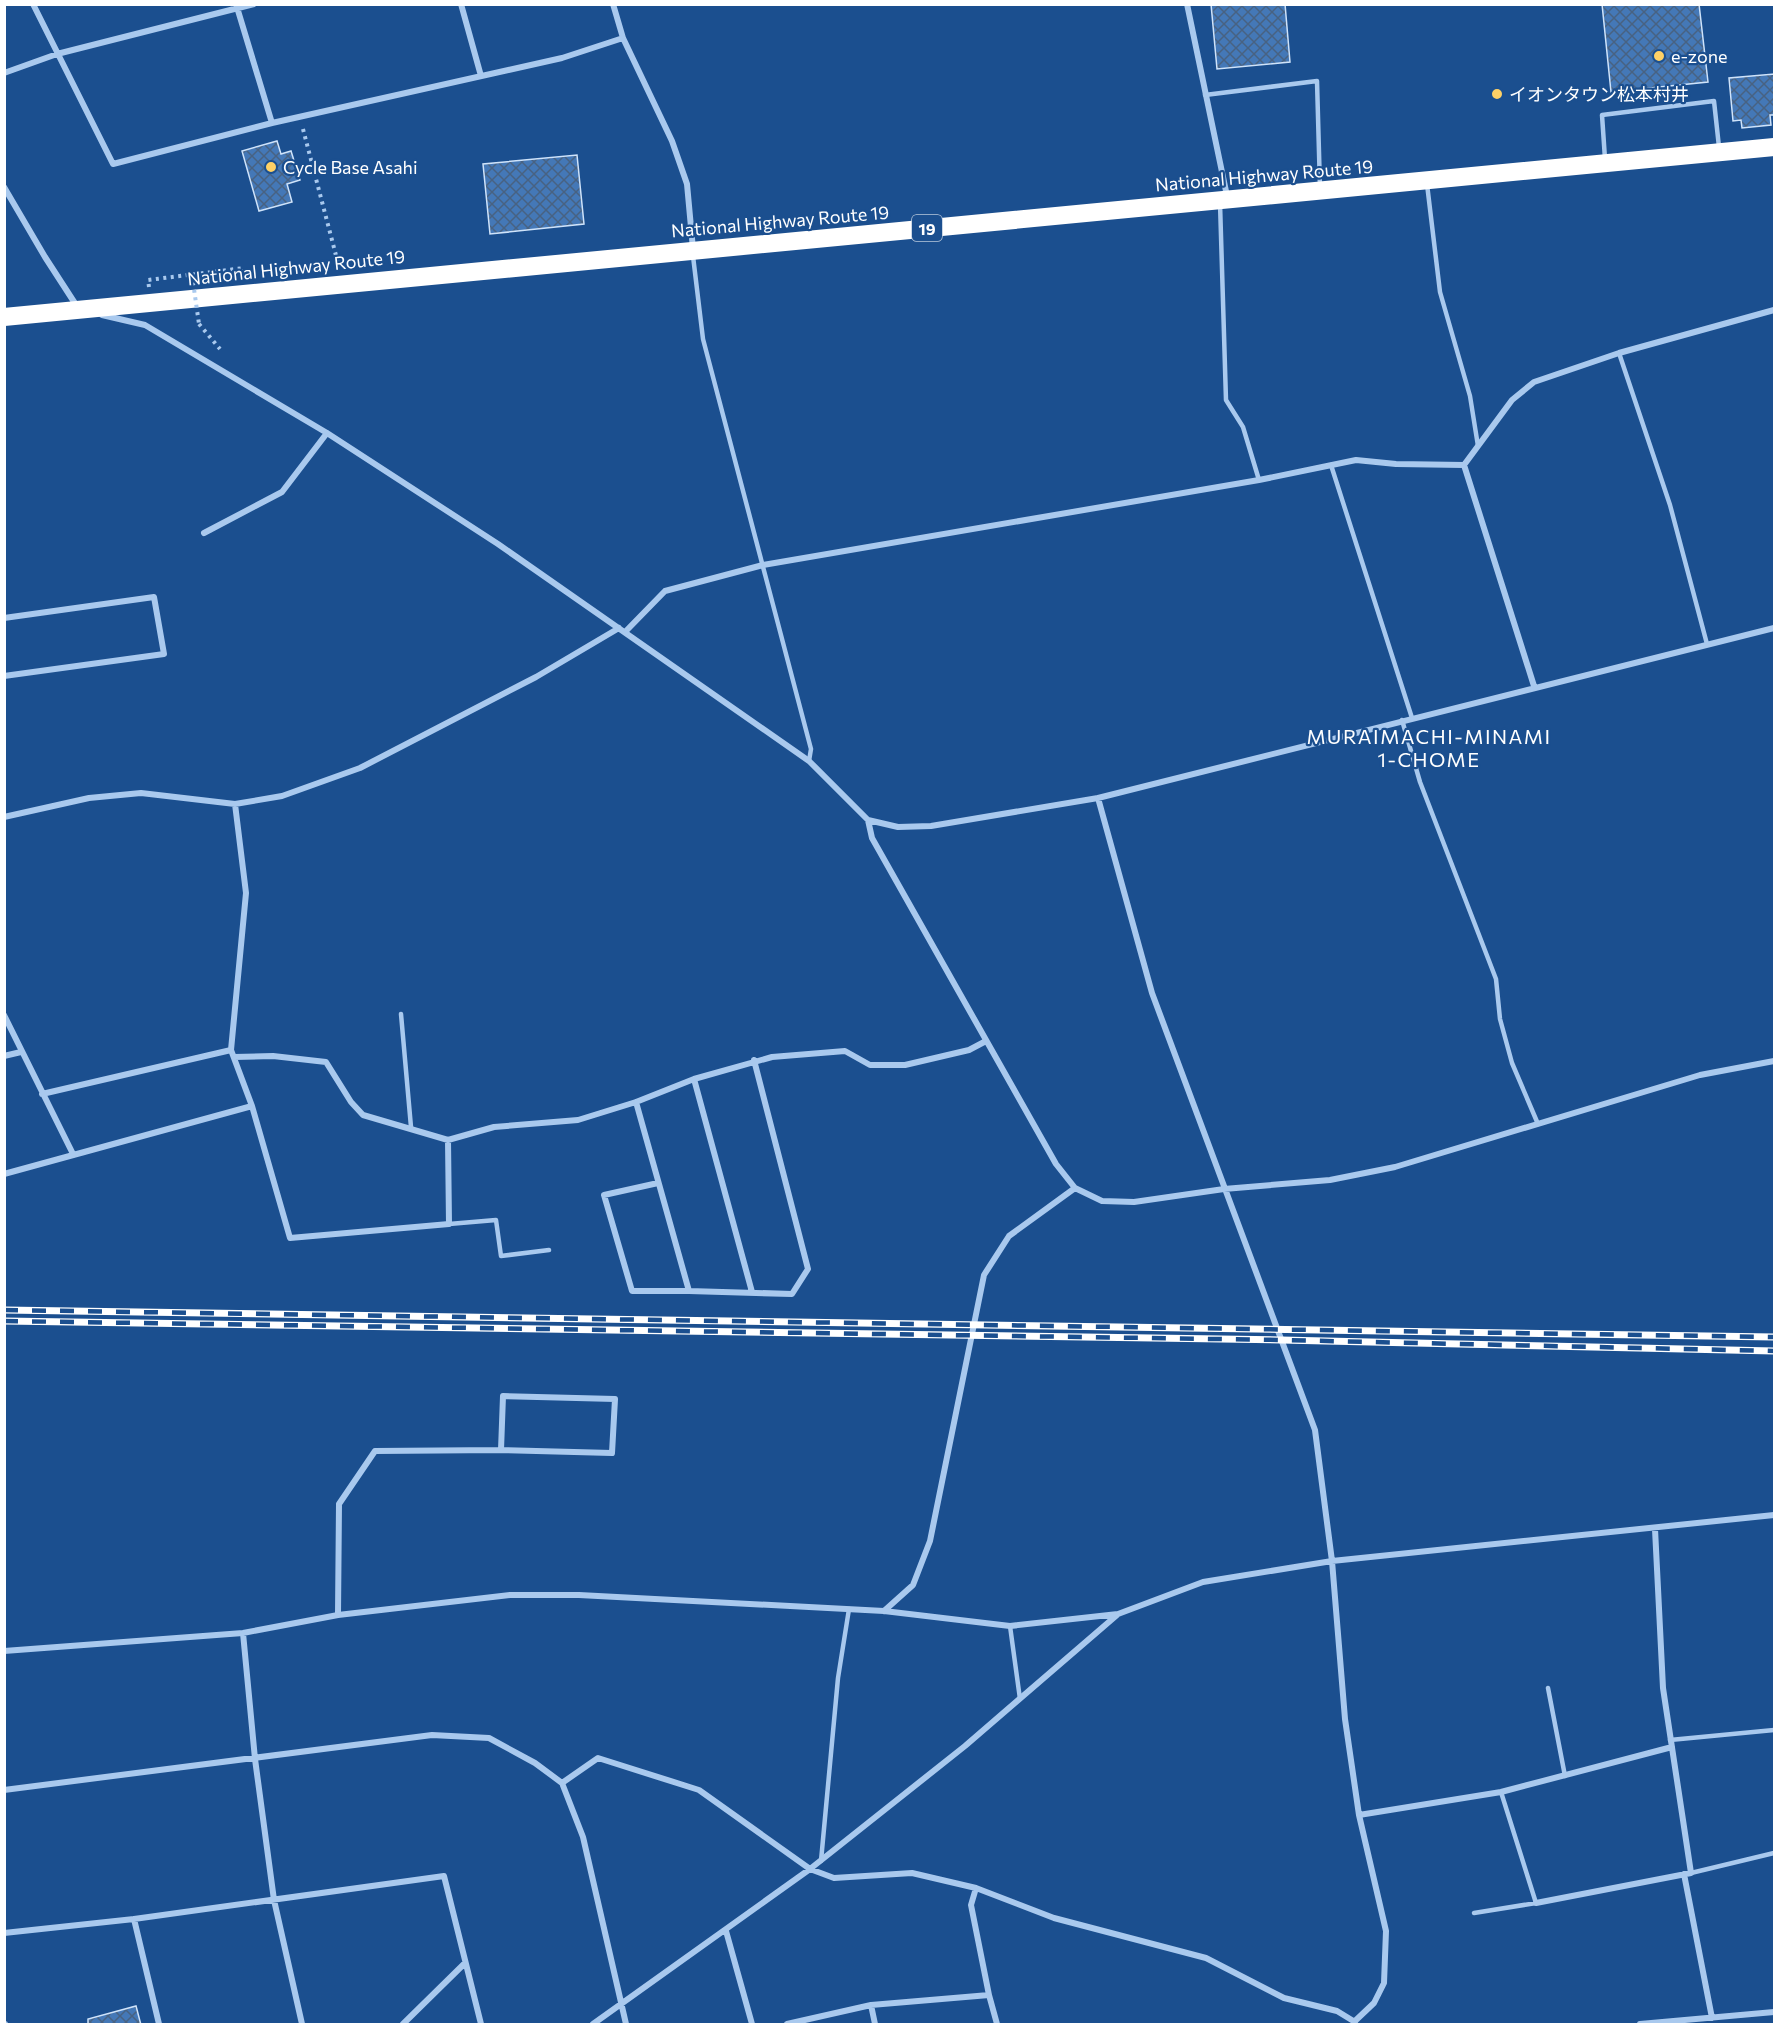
<svg xmlns="http://www.w3.org/2000/svg" width="1779" height="2029" font-family="Commissioner,'Noto Sans JP',sans-serif">
<style>
.building{fill:url(#building-cross-hatch);stroke:#cfe3fa;stroke-width:1.5}
.lines{fill:none;stroke-linecap:round;stroke-linejoin:round}
.path{stroke:#a9c9ee;stroke-width:4;stroke-dasharray:3 4.5;stroke-linecap:butt}
.lane{stroke:#a9c9ee;stroke-width:4.5}
.street{stroke:#a9c9ee;stroke-width:6}
.highway{stroke:#fff;stroke-width:18}
.rail-casing{stroke:#fff;stroke-width:7}
.rail{stroke:#1b4f8f;stroke-width:4.5;stroke-dasharray:14;stroke-linecap:butt}
.path-bridge{stroke:#a9c9ee;stroke-width:4;stroke-dasharray:3 4.5;stroke-linecap:butt}
.poi-dot{fill:#ffd166;stroke:#1b4f8f;stroke-width:2}
.labels{text-anchor:middle;dominant-baseline:central;stroke-width:4.5;stroke-linejoin:round;paint-order:stroke}
.shield{fill:#1b4f8f;stroke:#bbcadd;stroke-width:1.5}
.shield-label{font-size:16px;font-weight:bold;fill:#fff}
.poi-label{font-size:18px;fill:#fff;stroke:#1b4f8f;text-anchor:start}
.street-label{font-size:18px;fill:#fff;stroke:#1b4f8f}
.neighbourhood-label{font-size:20px;letter-spacing:1.5px;fill:#fff;stroke:#1b4f8f}
</style>
<defs>
<pattern id="building-cross-hatch" width="8" height="8" patternUnits="userSpaceOnUse" patternTransform="scale(1.5)"><rect width="8" height="8" fill="#4478b7"/><path d="M0 0l8 8M0 8l8-8" fill="none" stroke="#486282"/></pattern>
</defs>
<rect width="100%" height="100%" fill="#1b4f8f"/>
<path class="building" d="M 1211,4 L 1285,4 L 1290,62 L 1217,69 Z
M 1602,4 L 1699,4 L 1708,82 L 1611,92 Z
M 1774,74 L 1774,115 L 1770,115 L 1771,125 L 1742,128 L 1741,120 L 1733,121 L 1729,78 Z
M 277,141 L 281,154 L 291,151 L 300,180 L 287,184 L 292,202 L 259,211 L 242,151 Z
M 577,155 L 584,224 L 490,234 L 483,164 Z
M 136,2006 L 141,2025 L 88,2025 L 88,2019 Z"/>
<g class="lines">
<path class="path" d="M 303,129 L 339,267
M 149,287 L 148,280 L 244,268 L 245,277
M 199,324 L 220,349"/>
<path class="lane" d="M 1205,95 L 1317,81 L 1320,188
M 1605,159 L 1602,115 L 1714,101 L 1719,147
M 1427,184 L 1440,292 L 1470,396 L 1478,446
M 1220,203 L 1226,400 L 1243,427 L 1259,480
M 693,256 L 703,339 L 811,749 L 809,761
M 1619,353 L 1670,505 L 1707,644
M 1331,465 L 1412,718
M 1402,720 L 1420,782 L 1496,979 L 1500,1019 L 1512,1063 L 1538,1124
M 401,1014 L 411,1127
M 449,1224 L 496,1220 L 501,1256 L 549,1250
M 1010,1626 L 1020,1699
M 1548,1688 L 1565,1776
M 1670,1740 L 1774,1730
M 821,1861 L 838,1678 L 849,1609
M 1691,1873 L 1774,1853
M 1474,1913 L 1536,1903 L 1501,1792"/>
<path class="street" d="M 33,4 L 113,164 L 272,123 L 562,58 L 623,38
M 236,4 L 272,123
M 461,4 L 481,76
M 613,4 L 623,38 L 672,141 L 687,184 L 693,249
M 1187,4 L 1227,196
M 4,73 L 57,54 L 254,4
M 4,187 L 45,257 L 78,308
M 102,315 L 145,325 L 327,433 L 498,544 L 809,761 L 868,820 L 898,827 L 931,826 L 1098,798 L 1774,628
M 1464,465 L 1512,400 L 1534,382 L 1619,353 L 1774,310
M 1464,465 L 1534,686
M 204,533 L 282,492 L 327,433
M 4,618 L 154,597 L 164,654 L 4,676
M 625,632 L 665,591 L 763,565 L 1259,480 L 1356,460 L 1396,464 L 1464,465
M 1098,798 L 1152,993 L 1315,1430 L 1332,1561 L 1345,1719 L 1359,1815 L 1386,1931 L 1384,1983 L 1374,2003 L 1355,2021
M 4,817 L 89,798 L 141,793 L 235,804 L 282,796 L 360,768 L 536,677 L 619,628
M 868,820 L 872,838 L 1056,1164 L 1075,1188 L 1102,1201 L 1134,1202 L 1224,1189 L 1330,1180 L 1395,1167 L 1700,1075 L 1774,1061
M 4,1015 L 73,1154
M 4,1056 L 21,1052
M 234,1057 L 273,1056 L 326,1062 L 351,1102 L 363,1115 L 448,1140 L 494,1127 L 578,1120 L 636,1102 L 694,1079 L 772,1057 L 845,1051 L 870,1065 L 905,1065 L 969,1050 L 986,1041
M 694,1079 L 752,1292
M 42,1094 L 231,1050
M 636,1102 L 689,1291 L 792,1294 L 808,1269 L 754,1060
M 252,1106 L 290,1238 L 449,1224 L 448,1140
M 4,1174 L 252,1106 L 231,1050 L 246,893 L 235,804
M 658,1183 L 604,1195 L 632,1291 L 689,1291
M 884,1611 L 913,1585 L 930,1541 L 984,1275 L 1009,1236 L 1075,1188
M 338,1615 L 339,1504 L 375,1451 L 501,1450 L 612,1453 L 615,1399 L 503,1396 L 501,1450
M 243,1633 L 255,1759 L 274,1900 L 302,2024
M 4,1651 L 243,1633 L 338,1615 L 510,1595 L 579,1595 L 884,1611 L 1010,1626 L 1118,1614 L 1203,1582 L 1332,1561 L 1774,1515
M 562,1783 L 598,1758 L 699,1790 L 810,1869 L 834,1878 L 912,1873 L 976,1888 L 1054,1918 L 1206,1958 L 1284,1998 L 1337,2011 L 1355,2022
M 4,1790 L 432,1735 L 489,1738 L 535,1763 L 562,1783 L 583,1837 L 626,2024
M 1359,1815 L 1501,1792 L 1672,1747
M 1684,1874 L 1712,2018
M 976,1888 L 971,1905 L 989,1995
M 1536,1903 L 1691,1873 L 1663,1688 L 1655,1529
M 134,1919 L 159,2024
M 726,1931 L 752,2024
M 4,1933 L 134,1919 L 444,1876 L 481,2024
M 871,2005 L 875,2024
M 4,2024 L 5,2024
M 403,2024 L 465,1963
M 593,2024 L 810,1869 L 965,1746 L 1117,1615
M 787,2024 L 871,2005 L 989,1995 L 997,2024
M 1640,2024 L 1774,2012"/>
<path class="highway" d="M 4,317 L 1774,147"/>
<g class="rail-casing">
<path id="rail" d="M 4,1310 L 1774,1337
M 4,1321 L 1281,1340 L 1774,1351"/>
</g>
<use href="#rail" class="rail"/>
<path class="path-bridge" d="M 192,275 L 199,324"/>
</g>
<g class="poi-dot">
<circle cx="1659" cy="56" r="6"/>
<circle cx="1497" cy="94" r="6"/>
<circle cx="271" cy="167" r="6"/>
</g>
<g class="labels">
<rect class="shield" x="912" y="215" width="30" height="26" rx="4.5"/>
<g class="shield-label">
<text x="927" y="228">19</text>
</g>
<g class="poi-label">
<text x="1671" y="56">e-zone</text>
<text x="1509" y="94">イオンタウン松本村井</text>
<text x="283" y="167">Cycle Base Asahi</text>
</g>
<g class="street-label">
<text transform="translate(1264 175) rotate(-5)">National Highway Route 19</text>
<text transform="translate(780 221) rotate(-5)">National Highway Route 19</text>
<text transform="translate(296 267) rotate(-6)">National Highway Route 19</text>
</g>
<g class="neighbourhood-label">
<text x="1429" y="736">MURAIMACHI-MINAMI<tspan x="1429" dy="23">1-CHOME</tspan></text>
</g>
</g>
<rect width="1779" height="2029" fill="none" stroke="#ffffff" stroke-width="12"/>
</svg>
